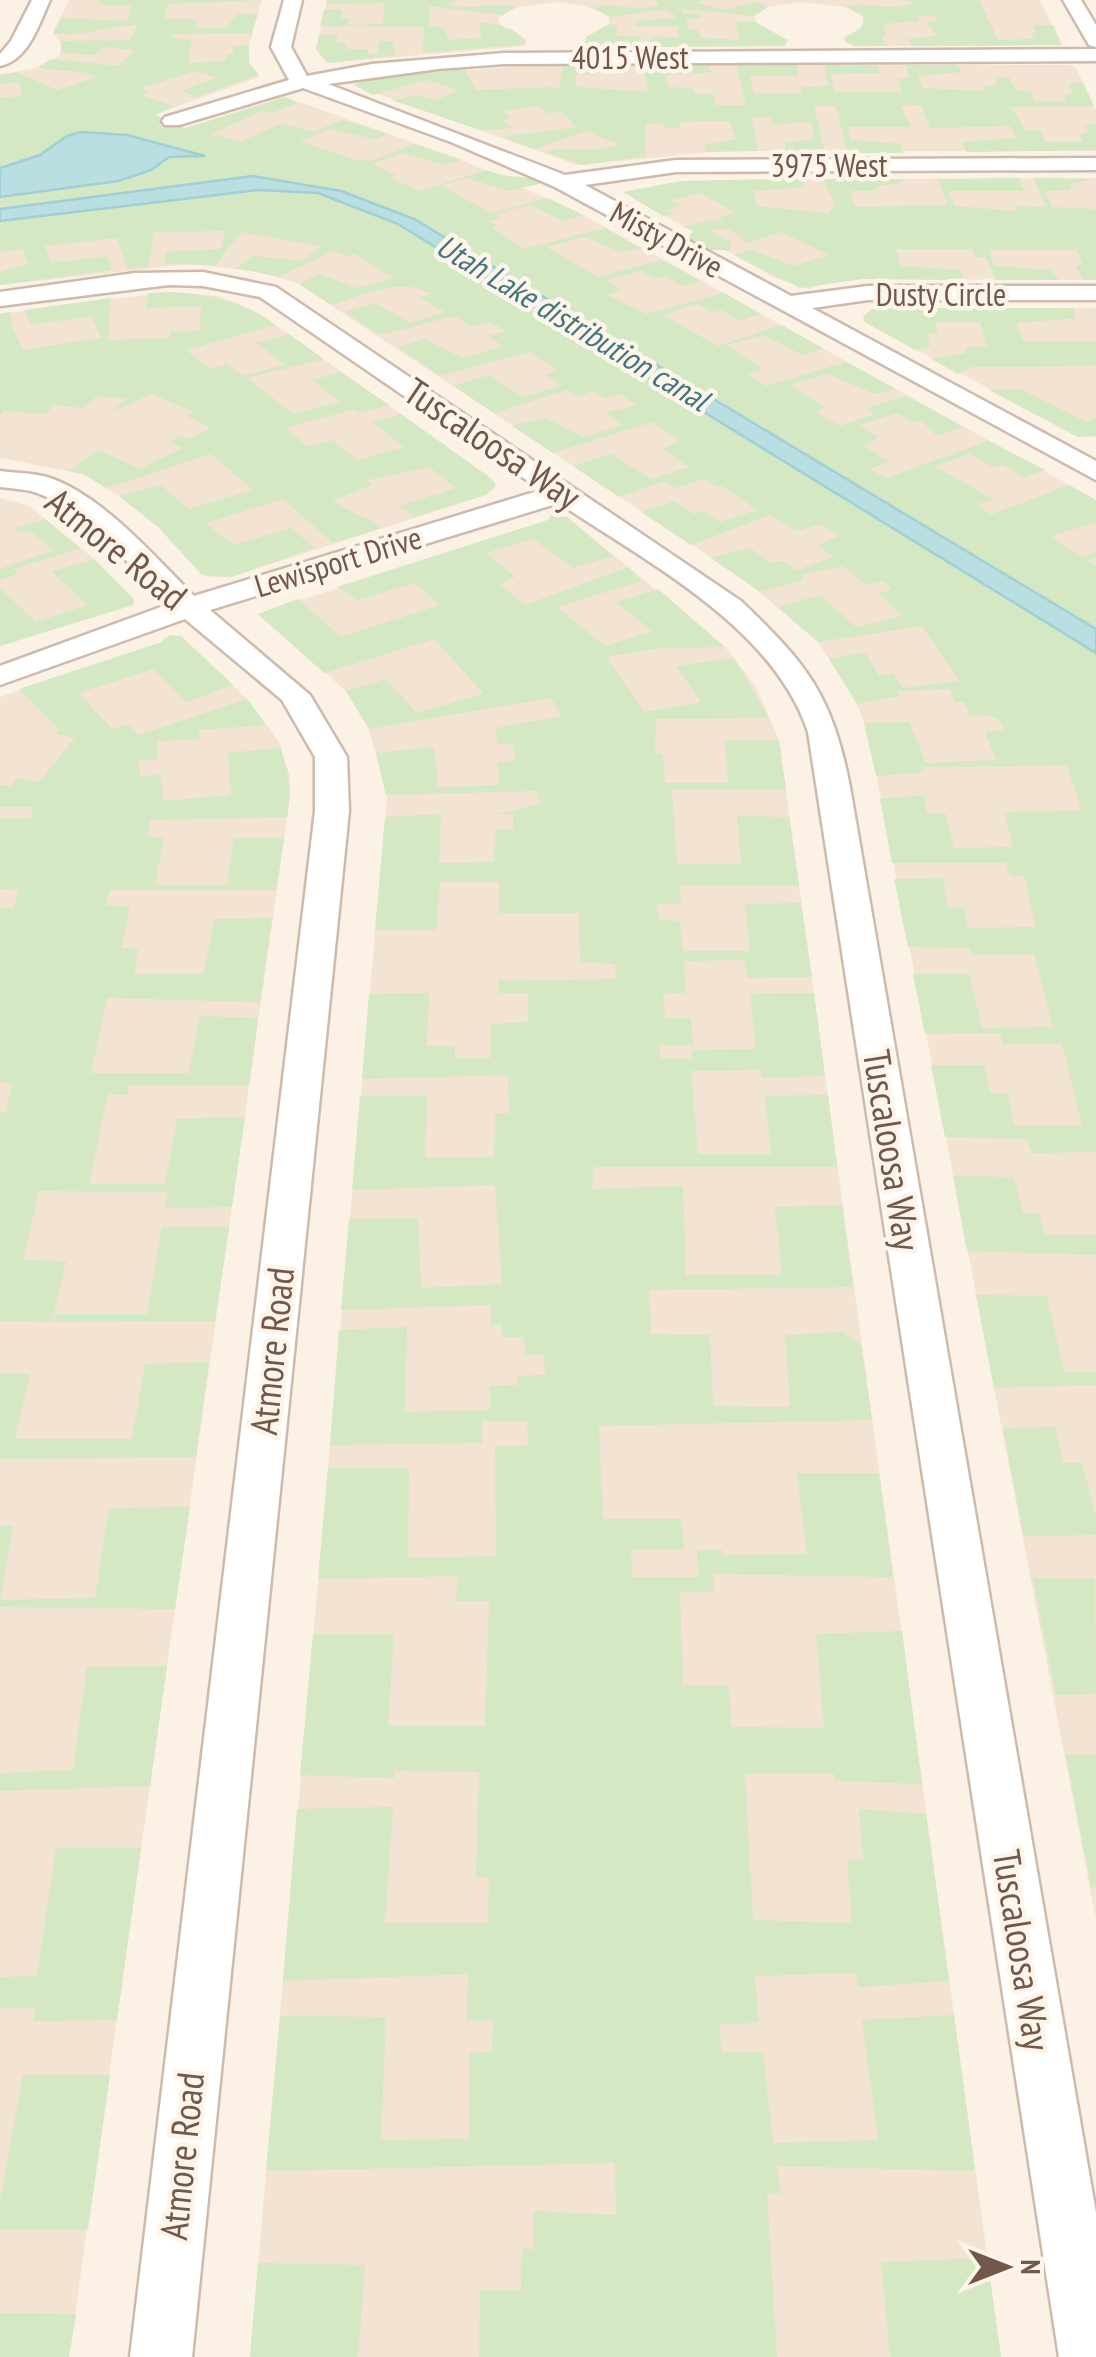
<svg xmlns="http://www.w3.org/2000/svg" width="1096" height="2357" font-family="'PT Sans Narrow',sans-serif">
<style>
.residential{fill:#f2e3d3}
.green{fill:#d3e8c3}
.water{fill:#badfe3;stroke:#a0cfd5;stroke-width:2.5}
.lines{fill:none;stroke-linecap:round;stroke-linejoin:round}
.minor-casing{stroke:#cebbae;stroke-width:5}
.minor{fill:#fff;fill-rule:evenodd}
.labels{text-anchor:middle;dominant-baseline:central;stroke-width:9;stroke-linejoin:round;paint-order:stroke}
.far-street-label{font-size:32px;fill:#72574b;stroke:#fef5ea}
.far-water-label{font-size:32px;font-style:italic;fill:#43767e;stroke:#fef5ea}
.street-label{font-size:38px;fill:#72574b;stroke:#fef5ea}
</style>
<rect width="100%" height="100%" fill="#fbf1e4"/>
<path class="residential" d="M 69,0 L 262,0 L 249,45 L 249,63 L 259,77 L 153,115 L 0,108 L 0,75 L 33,69 L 59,56 L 63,46 L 53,33 Z
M 327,0 L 1040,0 L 1062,45 L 855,46 L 843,39 L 863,26 L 863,16 L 846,7 L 799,2 L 768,7 L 754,16 L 758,26 L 788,40 L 784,46 L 591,46 L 585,44 L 586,37 L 609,26 L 609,15 L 582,5 L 558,2 L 517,7 L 498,18 L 502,27 L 527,40 L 525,46 L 327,63 L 316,49 Z
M 536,65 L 1069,65 L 1076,68 L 1096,110 L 1096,151 L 723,151 L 577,165 L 354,85 L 380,77 Z
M 285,97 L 462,160 L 583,215 L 1096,500 L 1096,620 L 186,128 Z
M 1096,178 L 1096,280 L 863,279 L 830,282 L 809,289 L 775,278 L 623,192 L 711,180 Z
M 302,198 L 1096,663 L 1096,1919 L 869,736 L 853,693 L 816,640 L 745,580 L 299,284 L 260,272 L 191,264 L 0,285 L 0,230 Z
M 167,292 L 218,296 L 260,314 L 492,479 L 496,486 L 486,495 L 231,577 L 215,577 L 202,575 L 159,527 L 121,497 L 83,474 L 0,458 L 0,314 Z
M 883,308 L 1096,308 L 1096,436 L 1078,437 L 865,322 L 863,317 L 866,313 Z
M 0,498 L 29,506 L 99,563 L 128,597 L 134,599 L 133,605 L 0,646 Z
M 551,515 L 567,517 L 725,647 L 756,687 L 779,740 L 1001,2357 L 250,2357 L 387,798 L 369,729 L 346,691 L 258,614 L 548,520 Z
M 181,636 L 247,699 L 279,742 L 290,776 L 290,797 L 69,2357 L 0,2357 L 0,697 L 162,642 L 165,637 Z"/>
<path class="green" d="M 100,0 L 264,0 L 168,4 L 164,19 L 197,19 L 195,28 L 226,28 L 237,14 L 257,14 L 252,33 L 173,34 L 172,38 L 191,40 L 189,63 L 226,61 L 226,55 L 233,54 L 233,46 L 249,45 L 249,63 L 259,75 L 196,97 L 182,91 L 217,78 L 196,71 L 141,88 L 149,92 L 143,96 L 174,106 L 155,115 L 186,128 L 285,97 L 298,103 L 271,113 L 262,111 L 211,134 L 240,142 L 282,123 L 312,132 L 343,120 L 388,134 L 374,139 L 330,129 L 300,141 L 356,160 L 371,161 L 414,144 L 462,160 L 444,165 L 402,153 L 372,164 L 396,175 L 390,178 L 420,191 L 487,170 C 511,180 516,174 537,180 L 539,184 L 508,191 L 467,178 L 441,186 L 492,213 L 548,198 L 583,215 L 563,221 L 530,205 L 496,214 L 500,218 L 490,221 L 496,225 L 492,228 L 524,249 L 605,228 L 640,248 L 621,252 L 584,237 L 546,247 L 598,277 L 662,260 L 701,281 L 682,286 L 665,276 L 655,279 L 641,271 L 607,280 L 622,290 L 607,295 L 646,314 L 724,293 L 761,314 L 740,321 L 721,310 L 712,312 L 698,304 L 662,315 L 718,346 L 782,325 L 822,348 L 802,355 L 764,335 L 727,345 L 763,369 L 747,374 L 766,386 L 846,362 L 895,389 L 875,394 L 827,374 L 789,385 L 825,407 L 815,412 L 841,426 L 874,414 L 867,408 L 907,396 L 963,427 L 937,436 L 921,420 L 914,422 L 897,413 L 859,425 L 878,437 L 864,446 L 890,462 L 870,469 L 886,478 L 989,441 L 1045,470 L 1024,477 L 1003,465 L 993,467 L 970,454 L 935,466 L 994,500 L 977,504 L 990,515 L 1069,485 L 1096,500 L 1096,523 L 1050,536 L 1082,557 L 1096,552 L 1096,557 L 1088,561 L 1096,566 L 1096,1152 L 1032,1153 L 1027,1139 L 945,1137 L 931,1065 L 985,1065 L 990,1093 L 1008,1093 L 1014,1125 L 1082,1125 L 1062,1044 L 1003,1044 L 1000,1033 L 925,1034 L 913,974 L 969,974 L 982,1028 L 1053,1027 L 1034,954 L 972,955 L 969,948 L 908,947 L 894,879 L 943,878 L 948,908 L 964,907 L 968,928 L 1036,927 L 1024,876 L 1010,875 L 1006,863 L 892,863 L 880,799 L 924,795 L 927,813 L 945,813 L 954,848 L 1013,847 L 1004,812 L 1082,811 L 1067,766 L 922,767 L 924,772 L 876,776 L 864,723 L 909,722 L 926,763 L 996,760 L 985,732 L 1005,730 C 997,713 988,715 970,716 L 964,702 L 955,702 L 950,689 L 898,691 L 899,696 L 857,704 L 829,659 L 865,653 L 879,676 L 893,673 L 903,688 L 959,681 L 922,626 L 818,642 L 778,607 L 820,595 L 856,627 L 902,616 L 878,593 L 892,590 L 884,581 L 865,585 L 843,566 L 801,575 L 804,580 L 760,592 L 711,558 L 750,548 L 771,563 L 782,561 L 797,570 L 834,557 L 818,545 L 839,536 L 820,524 L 797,531 L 770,515 L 691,545 L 641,512 L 675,501 L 694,514 L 704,511 L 720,522 L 757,510 L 722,486 L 717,487 L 705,479 L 673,488 L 665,481 L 619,497 L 573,466 L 611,454 L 651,479 L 689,467 L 662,449 L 680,441 L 652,422 L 553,453 L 512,426 L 546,418 L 583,437 L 623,425 L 606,413 L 636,405 L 621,394 L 605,399 L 593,391 L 579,396 L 567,390 L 494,413 L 454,386 L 489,375 L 523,397 L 561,386 L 545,375 L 557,370 L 529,352 L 440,376 L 398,347 L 424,339 L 463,358 L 503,346 L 488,336 L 505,331 L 491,322 L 472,327 L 454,316 L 380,335 L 345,312 L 375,303 L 411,323 L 445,312 L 420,298 L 431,294 C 401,276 365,295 331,305 L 299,284 L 319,274 L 357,288 L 393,278 L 355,254 L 347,256 L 333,251 L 278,277 L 236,268 L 253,256 L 302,261 L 321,246 L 241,232 L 216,265 L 164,264 L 166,252 L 221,249 L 225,231 L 154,232 L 149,266 L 127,269 L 117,238 L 45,246 L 51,263 L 107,256 L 112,270 L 0,285 L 0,272 L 29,263 L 22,249 L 0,252 L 0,98 L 22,96 L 20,82 L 0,84 L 0,75 L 16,72 L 57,90 L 97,77 C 77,67 60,74 38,67 L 52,59 L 119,66 L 135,50 L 104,47 L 94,55 L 61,53 L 61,41 L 131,40 L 137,25 C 107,25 83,38 53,33 L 61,18 L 127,21 L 132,5 L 99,5 Z
M 327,0 L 457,0 L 448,4 C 476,12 495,0 517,7 L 501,15 L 429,6 L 429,26 L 444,27 L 448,40 L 482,38 L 479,23 C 495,23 519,28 526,44 L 423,53 L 424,27 L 320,26 L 324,10 L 342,9 L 341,18 L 349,18 L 348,25 L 383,24 L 385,3 L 326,4 Z
M 655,0 L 704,0 L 697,3 L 724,10 L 755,2 L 768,7 L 754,16 L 683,9 L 682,13 L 701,14 L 702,18 L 686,19 L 689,29 L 697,29 L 701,38 L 740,40 L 736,22 L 755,22 L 788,40 L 784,46 L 651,47 L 650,39 L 659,37 L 639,37 L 639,47 L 585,44 L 586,37 L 609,24 L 617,26 L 617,36 L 679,37 L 677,26 L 636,26 L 635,21 L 678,18 L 667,9 L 610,17 L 593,8 C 619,0 629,14 659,5 Z
M 906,0 L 979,0 L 998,40 L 1033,39 L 1032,34 L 1036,33 L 1033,25 L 1053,25 L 1062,45 L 911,46 L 908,39 L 937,36 L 926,22 L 937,22 L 935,16 L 918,16 L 919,21 L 883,24 L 887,36 L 881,37 L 887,46 L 855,46 L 845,42 L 845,37 C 856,32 866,29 863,16 L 846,7 C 863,0 888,13 914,3 Z
M 319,35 L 337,35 L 337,43 L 347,43 L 346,49 L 368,49 L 368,54 L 378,54 L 379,41 L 392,41 L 395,55 L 327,63 L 316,49 Z
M 563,65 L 626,65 L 623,72 L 576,75 L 576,87 L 649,92 L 642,65 L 707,65 L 712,72 L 667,75 L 668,87 L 693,88 L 694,94 L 713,94 L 715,105 L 746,105 L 736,65 L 796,65 L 798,76 L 750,76 L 754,93 L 801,93 L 801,87 L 829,86 L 824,65 L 877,65 L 880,73 L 830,74 L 835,92 L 902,92 L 898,79 L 909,78 L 906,65 L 957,65 L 962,72 L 918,76 L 922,88 L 983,91 L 982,86 L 996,86 L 995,77 L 1009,77 L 1016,91 L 1030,91 L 1035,101 L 1067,101 L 1064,95 L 1073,94 L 1068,83 L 1083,83 L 1094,106 L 1011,107 L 1025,130 L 1040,130 L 1045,142 L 1083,142 L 1080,134 L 1089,133 L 1085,125 L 1096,124 L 1096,150 L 966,152 L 962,142 L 1016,138 L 1010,126 L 930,128 L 921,105 L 901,106 L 911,127 L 848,127 L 851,140 L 901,144 L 903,153 L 847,153 L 836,106 L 814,106 L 825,152 L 785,153 L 785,143 L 814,139 L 811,122 L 773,125 L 771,118 L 752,118 L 758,151 L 706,152 L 705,144 L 736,139 L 729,121 L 680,122 L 680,128 L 664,128 L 663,123 L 646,124 L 646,156 L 583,165 L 545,152 C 572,144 590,156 618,144 L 586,131 L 534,149 L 502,137 L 577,127 L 561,112 L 547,113 L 538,106 L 503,111 L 510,118 L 503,120 L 512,128 L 480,130 L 392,100 L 418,95 L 436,100 L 460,90 L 426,80 L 373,95 L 354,85 L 367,79 L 465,69 L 476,90 L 554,87 L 559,90 Z
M 1019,178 L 1025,191 L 949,191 L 954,206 L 1015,211 L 1015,206 L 1046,207 L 1034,178 L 1090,179 L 1071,185 L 1070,190 L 1045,191 L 1052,207 L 1096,209 L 1096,280 L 1083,280 L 1076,266 L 1083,265 L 1076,250 L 989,250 L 994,266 L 1051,270 L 1059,280 L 996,280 L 986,257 L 976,257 L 972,249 L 896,249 L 901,266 L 960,270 L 965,280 L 863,279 L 800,288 L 734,255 L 752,250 L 794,266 L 829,255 L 782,232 L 746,243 L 731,230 L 710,230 L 731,242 L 730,250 L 700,250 L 684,241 L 695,230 L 682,227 L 712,220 L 724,222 L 719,218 L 735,212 L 700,193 L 671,200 L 680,206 L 669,210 L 674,214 L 663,216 L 623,192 L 681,181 L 799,179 L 806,187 L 754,191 L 756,206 L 828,213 L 835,205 L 823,179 L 901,179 L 901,183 L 880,186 L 874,191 L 850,191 L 855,207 L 948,205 L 938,179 Z
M 167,292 C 210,294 241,300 276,325 L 186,350 L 210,369 L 227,364 L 243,376 L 285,365 L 256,343 L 289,334 L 324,359 L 247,378 L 293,414 L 340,402 L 312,380 L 341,372 L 389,405 L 361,413 L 355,409 L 285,428 L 308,447 L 332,440 L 358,460 L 404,447 L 372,422 L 401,414 L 492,479 L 496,486 L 486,495 L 414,517 L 399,506 L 456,488 L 429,467 L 368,480 L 372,485 L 333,500 C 348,513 374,519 381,528 L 333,543 L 283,499 L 206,523 L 233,545 L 291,528 L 315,548 L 231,577 L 202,575 L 159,528 L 119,496 L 161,485 L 189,509 L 253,490 L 211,454 L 106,488 L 83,474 L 68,471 L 98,450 L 140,469 L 183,448 L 169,441 L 182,436 L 189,439 L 211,428 L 186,416 L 194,412 L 152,394 L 111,412 L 127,399 L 97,396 L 84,408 L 53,405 L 46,414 L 4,411 L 0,416 L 0,314 L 10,312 L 12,328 L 23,350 L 102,338 L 90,316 L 31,325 L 25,310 L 111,298 L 108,340 L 169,338 L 170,332 L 200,331 L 201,306 L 146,308 L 149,293 Z
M 883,308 L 1073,308 L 1076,318 L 1016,323 L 1023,341 L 1096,341 L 1096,366 L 971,367 L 958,374 L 931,359 L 966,353 L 966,347 L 987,347 L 980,322 L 935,322 L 938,334 L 927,334 L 930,346 L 915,350 L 865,322 L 863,317 L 872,309 Z
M 1020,389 L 1086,422 L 1096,418 L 1096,436 L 1078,437 L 989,390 Z
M 551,515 L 567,517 L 613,556 L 573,568 L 533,539 L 486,553 L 515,577 L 500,584 L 525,605 L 629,567 L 642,581 L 557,607 L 605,646 L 652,631 L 616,602 L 658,589 L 725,647 L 660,648 L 606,657 L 645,712 L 701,702 L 676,666 L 734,658 L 769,718 L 656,719 L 655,753 L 663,754 L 665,783 L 728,783 L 725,740 L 779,740 L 786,790 L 672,790 L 677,864 L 741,864 L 737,816 L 789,817 L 799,885 L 680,885 L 681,904 L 657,904 L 659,920 L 680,921 L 683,951 L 750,951 L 745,904 L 801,903 L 812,977 L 747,978 L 745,960 L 684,961 L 685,993 L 663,994 L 665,1018 L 691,1018 L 693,1045 L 660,1045 L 660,1058 L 692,1059 L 692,1050 L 756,1049 L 750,994 L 814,993 L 825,1076 L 762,1078 L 760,1070 L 691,1071 L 698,1154 L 771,1154 L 765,1096 L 828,1095 L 837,1167 L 594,1167 L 592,1189 L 683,1186 L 686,1275 L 782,1275 L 775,1207 L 842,1205 L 853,1287 L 649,1290 L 651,1334 L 710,1335 L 713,1406 L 790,1407 L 785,1335 L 842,1332 L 861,1344 L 872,1420 L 599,1426 L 603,1519 L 681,1519 L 684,1549 L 631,1550 L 632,1577 L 698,1577 L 697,1550 L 722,1550 L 723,1555 L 807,1554 L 797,1473 L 879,1473 L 893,1577 L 714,1574 L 714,1592 L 680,1592 L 683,1685 L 729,1686 L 731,1727 L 824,1728 L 816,1634 L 902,1631 L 922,1784 L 835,1781 L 834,1774 L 745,1774 L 753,1920 L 852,1923 L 847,1860 L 863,1859 L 859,1809 L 926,1814 L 949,1981 L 858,1987 L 856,1973 L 755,1976 L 759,2023 L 719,2024 L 722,2052 L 763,2052 L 773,2143 L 878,2140 L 862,2020 L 954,2015 L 975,2171 L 777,2166 L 781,2193 L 767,2194 L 777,2357 L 479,2357 L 480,2290 L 521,2290 L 522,2247 L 533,2250 L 534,2211 L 616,2215 L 615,2163 L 266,2171 L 280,2016 L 386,2017 L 381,2140 L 469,2139 L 470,2053 L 492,2052 L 493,2020 L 467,2021 L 468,1974 L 283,1981 L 297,1809 L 393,1807 L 385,1923 L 488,1923 L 489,1878 L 476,1877 L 479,1772 L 395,1771 L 394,1778 L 300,1775 L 313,1634 L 394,1634 L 388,1726 L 485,1726 L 489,1601 L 456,1601 L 458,1576 L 318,1579 L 328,1468 L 409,1468 L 408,1558 L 496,1556 L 495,1446 L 528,1446 L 527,1421 L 482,1421 L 482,1443 L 330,1445 L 339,1330 L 407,1327 L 405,1412 L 490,1410 L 490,1386 L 517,1385 L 517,1376 L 545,1375 L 544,1355 L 525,1355 L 524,1337 L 502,1337 L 502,1325 L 491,1325 L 491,1305 L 341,1310 L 349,1219 L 418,1218 L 421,1288 L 502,1284 L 495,1185 L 352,1190 L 360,1096 L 427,1096 L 425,1157 L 494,1157 L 495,1113 L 509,1113 L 508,1075 L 362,1079 L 369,994 L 429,993 L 427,1046 L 455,1046 L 455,1058 L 490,1058 L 491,1024 L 528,1022 L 528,993 L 499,993 L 498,981 L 616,979 L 615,964 L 580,962 L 579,913 L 499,913 L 499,882 L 440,882 L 436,930 L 375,930 L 385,817 L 441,814 L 439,863 L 494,862 L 495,830 L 513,829 L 513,814 L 497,814 L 540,804 L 536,791 L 386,795 L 376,753 L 434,747 L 438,787 L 500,785 L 497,762 L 516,760 L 513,744 L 498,744 L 496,728 L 562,716 L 551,698 L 369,729 L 346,691 L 386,679 L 417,713 L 484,694 L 434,639 L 324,673 L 258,614 L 298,599 L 341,637 L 440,605 L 415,583 L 358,600 L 337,587 L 548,520 Z
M 45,519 L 80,548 L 14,569 L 18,573 L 0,580 L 0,569 L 54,550 L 28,530 L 20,532 L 14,528 Z
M 94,559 L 134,599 L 133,605 L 0,646 L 0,588 L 36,622 L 88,605 L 52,572 Z
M 170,635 L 181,636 L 233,685 L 186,702 L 153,669 L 79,693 L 112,729 L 128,724 L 138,735 L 247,699 L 266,725 L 198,730 L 200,739 L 158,741 L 158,759 L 139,761 L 140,776 L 161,775 L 163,801 L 231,795 L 228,753 L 280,748 C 289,773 291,791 287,817 L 150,820 L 147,837 L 164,837 L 155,885 L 227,885 L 234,838 L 284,838 L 276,890 L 110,890 L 105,905 L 130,907 L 121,948 L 138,949 L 134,974 L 204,974 L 214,919 L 272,918 L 260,1002 L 107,998 L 91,1073 L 189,1073 L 200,1016 L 258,1018 L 249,1085 L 129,1085 L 128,1095 L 108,1094 L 89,1184 L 165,1184 L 177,1119 L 245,1117 L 232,1207 L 165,1208 L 167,1192 L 39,1191 L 23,1260 L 66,1261 L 52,1322 L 0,1321 L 0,1112 L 6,1112 L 12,1083 L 0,1082 L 0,908 L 14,908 L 19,890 L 0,889 L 0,818 L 30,818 L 34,807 L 0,807 L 0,785 L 11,786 L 17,778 L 39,782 L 75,738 L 56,734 L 59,730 L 19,689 L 162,642 Z
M 953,1176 L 1014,1177 L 1023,1214 L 1039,1213 L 1045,1235 L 1096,1235 L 1096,1255 L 967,1251 Z
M 162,1227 L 229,1227 L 215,1321 L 54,1322 L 56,1314 L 147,1314 Z
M 976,1295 L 1047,1296 L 1064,1372 L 1096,1372 L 1096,1385 L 994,1388 Z
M 209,1362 L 196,1457 L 0,1459 L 0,1373 L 30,1374 L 15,1439 L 132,1439 L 145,1364 Z
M 1055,1427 L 1063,1463 L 1082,1463 L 1096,1516 L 1096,1535 L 1024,1536 L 1003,1428 Z
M 190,1507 L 175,1609 L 0,1607 L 0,1526 L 13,1526 L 0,1600 L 95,1598 L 109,1508 Z
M 1033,1578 L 1095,1579 L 1096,1694 L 1056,1695 Z
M 167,1666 L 150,1786 L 0,1791 L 0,1773 L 73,1770 L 87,1667 Z
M 1066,1754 L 1096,1755 L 1096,1887 L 1091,1887 Z
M 56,1848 L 141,1848 L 117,2020 L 33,2021 L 35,2008 L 0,2008 L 0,1977 L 37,1976 Z
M 23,2075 L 110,2075 L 88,2229 L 0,2230 L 0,2201 Z
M 987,2258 L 1001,2357 L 890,2357 L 881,2262 Z
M 258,2263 L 365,2265 L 358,2357 L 250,2357 Z
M 0,2313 L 76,2314 L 69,2357 L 0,2357 Z"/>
<path class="water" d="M 81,132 L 127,135 L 205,156 L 169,157 L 151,170 L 118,181 L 0,197 L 0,168 L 40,155 L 67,136 Z
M 253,176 L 341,191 L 414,219 L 1096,629 L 1096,653 L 398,224 L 318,193 L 259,190 L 0,221 L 0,209 Z"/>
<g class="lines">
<g class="minor-casing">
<path id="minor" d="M 32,0 L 50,0 C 39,24 29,60 0,66 L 0,54 L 11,41 Z
M 284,0 L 302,0 L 291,47 L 307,76 L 372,64 L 504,53 L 1096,49 L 1096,61 L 504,64 L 438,69 L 328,84 L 565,175 L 676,160 L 1096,158 L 1096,170 L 676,172 L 585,185 L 791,296 L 868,286 L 1096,286 L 1096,300 L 868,300 L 812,308 L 1096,461 L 1096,480 L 555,187 L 451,142 L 303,88 L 179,125 L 165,125 L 162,121 L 165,117 L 289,80 L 271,47 Z
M 1063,0 L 1081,0 L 1096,25 L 1096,47 L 1089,45 Z
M 203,272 L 276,287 L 741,601 C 808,665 832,695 850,787 L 1096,2213 L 1096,2357 L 1059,2357 L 808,732 C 773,626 646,562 559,503 L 210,610 L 310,695 L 347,757 L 349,811 L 192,2357 L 130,2357 L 315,811 L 315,757 L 282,700 L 185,619 L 0,685 L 0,666 L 169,604 C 137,572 74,502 31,491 C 21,489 10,488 0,487 L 0,471 C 15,473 32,473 47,477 C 101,494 155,557 194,596 L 541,490 L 260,297 L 203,286 L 169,285 L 0,306 L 0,292 L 135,273 Z"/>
</g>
<use href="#minor" class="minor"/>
</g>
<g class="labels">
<g class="far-street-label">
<text x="630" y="57">4015 West</text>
<text x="829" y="165">3975 West</text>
<text transform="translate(667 239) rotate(29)">Misty Drive</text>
<text x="941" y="294">Dusty Circle</text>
<text transform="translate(338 561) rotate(-17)">Lewisport Drive</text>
</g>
<g class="far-water-label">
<text transform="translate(573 322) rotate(31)">Utah Lake distribution canal</text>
</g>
<g class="street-label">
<text transform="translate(493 443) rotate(34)">Tuscaloosa Way</text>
<text transform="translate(117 548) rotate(39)">Atmore Road</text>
<text transform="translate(893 1150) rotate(81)">Tuscaloosa Way</text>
<text transform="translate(271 1351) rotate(-84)">Atmore Road</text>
<text transform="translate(1023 1950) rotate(81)">Tuscaloosa Way</text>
<text transform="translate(181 2156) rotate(-84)">Atmore Road</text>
</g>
</g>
<g transform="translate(1006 2267) rotate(90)" stroke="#fef5ea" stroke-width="8" paint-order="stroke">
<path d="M0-8L18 38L0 25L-18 38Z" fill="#72574b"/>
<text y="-15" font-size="28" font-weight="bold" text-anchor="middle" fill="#72574b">N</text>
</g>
</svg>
